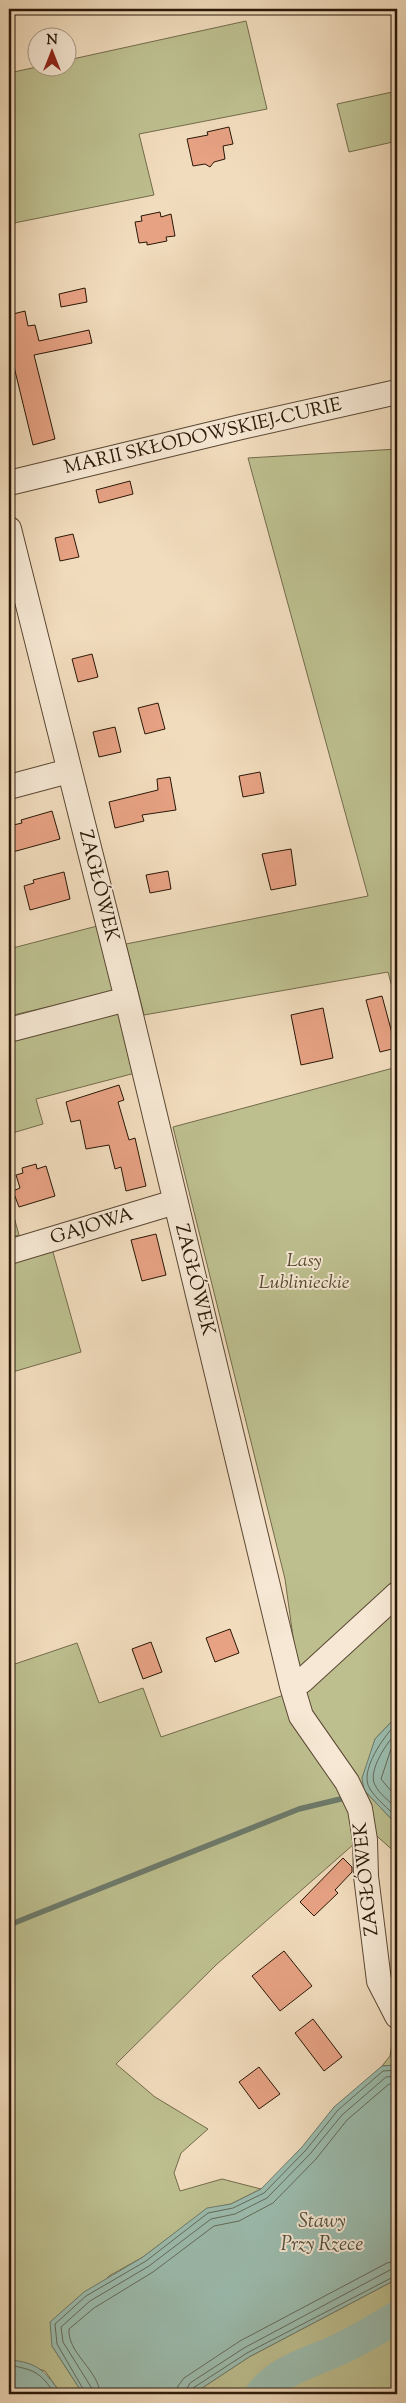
<svg xmlns="http://www.w3.org/2000/svg" width="406" height="2403" font-family="'Sorts Mill Goudy',serif">
<style>
.green{fill:#bdbf8f;stroke:#736b4b}
.water{fill:#9bbcae;stroke:#6d7a6b}
.lines{fill:none;stroke-linecap:round;stroke-linejoin:round}
.shore{stroke:#626a5a;stroke-width:1}
.stream{stroke:#6d7a6b;stroke-width:5.5}
.river{stroke:#9bbcae;stroke-width:32}
.building{fill:#e7a284;stroke:#291707}
.minor-casing{stroke:#5b4834;stroke-width:26}
.minor{stroke:#f6e8d4;stroke-width:24}
.labels{text-anchor:middle;dominant-baseline:central;stroke-width:4;stroke-linejoin:round;paint-order:stroke}
.street-label{font-size:19px;fill:#291707;stroke:#f6e8d4}
.park-label{font-size:19px;font-style:italic;fill:#554930;stroke:#f6e8d4}
.water-label{font-size:20px;font-style:italic;fill:#515141;stroke:#f6e8d4}
</style>
<rect width="100%" height="100%" fill="#f1dcbd"/>
<filter id="stains"><feTurbulence type="fractalNoise" baseFrequency=".004" numOctaves="4"/><feColorMatrix values="0 0 0 0 .2 0 0 0 0 .09 0 0 0 0 .02 0 0 0 .5 -.17"/></filter>
<radialGradient id="worn" r=".72"><stop offset=".6" stop-color="#630" stop-opacity="0"/><stop offset="1" stop-color="#630" stop-opacity=".3"/></radialGradient>
<path class="green" d="M 246,21 L 267,109 L 139,134 L 154,195 L 9,224 L 9,73 L 37,67 L 68,68 L 68,60 Z
M 397,91 L 397,141 L 349,152 L 337,104 Z
M 397,449 L 397,1006 L 388,972 L 144,1015 L 126,944 L 368,896 L 248,458 Z
M 101,925 L 116,979 L 111,992 L 9,1016 L 9,949 Z
M 114,1008 L 124,1014 L 139,1072 L 36,1099 L 43,1124 L 9,1134 L 9,1035 Z
M 397,1067 L 397,1716 L 375,1739 L 364,1790 L 397,1825 L 397,1854 L 370,1830 L 216,1965 L 116,2064 L 155,2097 L 208,2129 L 181,2153 L 174,2173 L 180,2191 L 222,2179 L 261,2189 L 231,2204 L 207,2209 L 143,2257 L 109,2276 L 52,2346 L 83,2394 L 61,2394 L 45,2371 L 9,2360 L 9,1666 L 77,1643 L 99,1703 L 143,1688 L 161,1737 L 284,1695 L 312,1726 L 298,1673 L 285,1579 L 173,1127 Z
M 9,1199 L 19,1235 L 9,1238 Z
M 51,1245 L 81,1352 L 9,1373 L 9,1258 Z
M 397,2031 L 397,2065 L 382,2066 L 390,2056 L 393,2037 Z
M 397,2279 L 397,2394 L 193,2394 L 249,2357 Z"/>
<path class="water" d="M 397,1716 L 397,1825 L 364,1790 L 362,1778 L 375,1739 Z
M 397,2065 L 397,2279 L 249,2357 L 193,2394 L 83,2394 L 52,2346 L 50,2322 L 84,2292 L 143,2257 L 207,2208 L 231,2204 L 261,2189 L 302,2147 L 334,2107 L 382,2066 Z
M 9,2360 C 38,2362 46,2372 61,2394 L 9,2394 Z"/>
<g class="lines">
<path class="shore" d="M 397,1723 C 385,1735 358,1771 370,1789 C 376,1799 389,1809 397,1818
M 397,1732 C 388,1741 367,1771 375,1785 C 379,1794 391,1802 397,1809
M 397,1743 L 391,1749 L 381,1779 L 397,1798
M 9,2365 C 35,2370 40,2372 55,2394
M 86,2394 L 57,2344 L 55,2324 L 86,2296 L 146,2261 L 208,2213 L 233,2208 L 264,2193 L 306,2150 L 338,2110 L 383,2071 L 397,2070
M 93,2394 L 91,2387 L 63,2342 L 61,2327 L 90,2301 L 149,2266 L 211,2219 L 235,2214 L 267,2198 L 310,2154 L 342,2115 L 386,2077 L 397,2076
M 100,2394 C 99,2370 67,2353 69,2329 L 94,2308 L 153,2272 L 214,2226 L 239,2221 L 273,2203 L 316,2159 L 347,2120 L 389,2084 L 397,2084
M 177,2394 L 178,2386 L 184,2378 L 240,2341 L 387,2263 L 397,2261
M 184,2394 L 190,2383 L 244,2348 L 390,2270 L 397,2269
M 191,2394 L 193,2388 L 247,2353 L 397,2275"/>
<path class="stream" d="M 9,1925 L 299,1809 L 349,1797"/>
<path class="river" d="M 261,2394 C 281,2368 314,2362 342,2348 C 361,2339 379,2328 397,2317"/>
</g>
<path class="building" d="M 229,127 L 233,144 L 223,146 L 225,159 L 214,162 L 210,167 L 205,164 L 193,166 L 187,139 L 208,135 L 207,132 Z
M 160,212 L 161,217 L 171,214 L 175,236 L 166,237 L 167,241 L 147,245 L 147,242 L 139,243 L 135,222 L 142,221 L 141,216 Z
M 85,288 L 87,302 L 61,307 L 59,294 Z
M 25,311 L 28,326 L 35,325 L 39,341 L 89,330 L 92,343 L 34,355 L 55,439 L 33,445 L 9,346 L 9,315 Z
M 130,481 L 133,494 L 99,503 L 96,490 Z
M 73,534 L 79,557 L 60,561 L 55,538 Z
M 92,654 L 98,677 L 78,682 L 72,659 Z
M 158,703 L 165,729 L 145,734 L 138,708 Z
M 115,727 L 121,752 L 99,757 L 93,732 Z
M 260,772 L 264,793 L 243,797 L 239,776 Z
M 170,777 L 176,810 L 142,815 L 144,821 L 115,828 L 109,802 L 158,790 L 157,779 Z
M 52,811 L 60,839 L 9,853 L 9,826 L 22,823 L 21,820 Z
M 291,849 L 296,885 L 271,890 L 262,854 Z
M 168,871 L 171,889 L 150,893 L 146,875 Z
M 64,872 L 70,899 L 30,910 L 24,886 L 34,883 L 33,880 Z
M 382,996 L 396,1048 L 380,1052 L 366,1000 Z
M 323,1008 L 333,1058 L 301,1065 L 291,1015 Z
M 119,1085 L 124,1100 L 118,1102 L 129,1140 L 135,1138 L 146,1186 L 126,1191 L 121,1167 L 115,1169 L 109,1145 L 86,1149 L 80,1120 L 71,1122 L 66,1102 Z
M 36,1164 L 37,1169 L 46,1166 L 55,1196 L 19,1207 L 13,1191 L 20,1188 L 16,1175 L 23,1173 L 22,1168 Z
M 156,1234 L 166,1275 L 142,1281 L 131,1240 Z
M 230,1629 L 239,1653 L 215,1662 L 206,1638 Z
M 151,1642 L 162,1672 L 143,1679 L 132,1649 Z
M 343,1858 L 352,1867 L 352,1872 L 335,1890 L 338,1893 L 314,1916 L 300,1902 Z
M 284,1951 L 312,1986 L 280,2011 L 252,1976 Z
M 313,2019 L 342,2057 L 324,2071 L 295,2033 Z
M 259,2067 L 280,2094 L 259,2109 L 239,2082 Z"/>
<g class="lines">
<g class="minor-casing">
<path id="minor" d="M 9,483 L 241,427 L 397,392
M 9,529 L 127,999 L 292,1686 L 301,1716 L 347,1782 L 360,1809 L 365,1840 L 366,1876 L 379,1981 L 397,2016
M 9,787 L 69,771
M 9,1030 L 127,999
M 9,1252 L 175,1202
M 292,1686 L 302,1681 L 397,1594"/>
</g>
<use href="#minor" class="minor"/>
</g>
<g class="labels">
<g class="street-label">
<text transform="translate(203 437) rotate(-13)">MARII SKŁODOWSKIEJ-CURIE</text>
<text transform="translate(98 886) rotate(76)">ZAGŁÓWEK</text>
<text transform="translate(92 1227) rotate(-17)">GAJOWA</text>
<text transform="translate(194 1280) rotate(76)">ZAGŁÓWEK</text>
<text transform="translate(367 1879) rotate(-96)">ZAGŁÓWEK</text>
</g>
<g class="park-label">
<text x="304" y="1261">Lasy<tspan x="304" dy="22">Lublinieckie</tspan></text>
</g>
<g class="water-label">
<text x="322" y="2222">Stawy<tspan x="322" dy="23">Przy Rzece</tspan></text>
</g>
</g>
<rect width="406" height="2403" fill="none" stroke="#f1dcbd" stroke-width="30"/>
<rect x="10" y="10" width="386" height="2383" fill="none" stroke="#291707" stroke-width="2.5"/>
<rect x="15" y="15" width="376" height="2373" fill="none" stroke="#291707"/>
<g transform="translate(52 52)"><circle r="24" fill="#f6e8d4" stroke="#a49482"/>
<path d="M0-4L9 19L0 12L-9 19Z" fill="#8f2418"/>
<text y="-8" font-size="14" font-weight="bold" text-anchor="middle" fill="#291707">N</text>
</g>
<rect width="100%" height="100%" filter="url(#stains)"/>
<rect width="100%" height="100%" fill="url(#worn)"/>
</svg>
